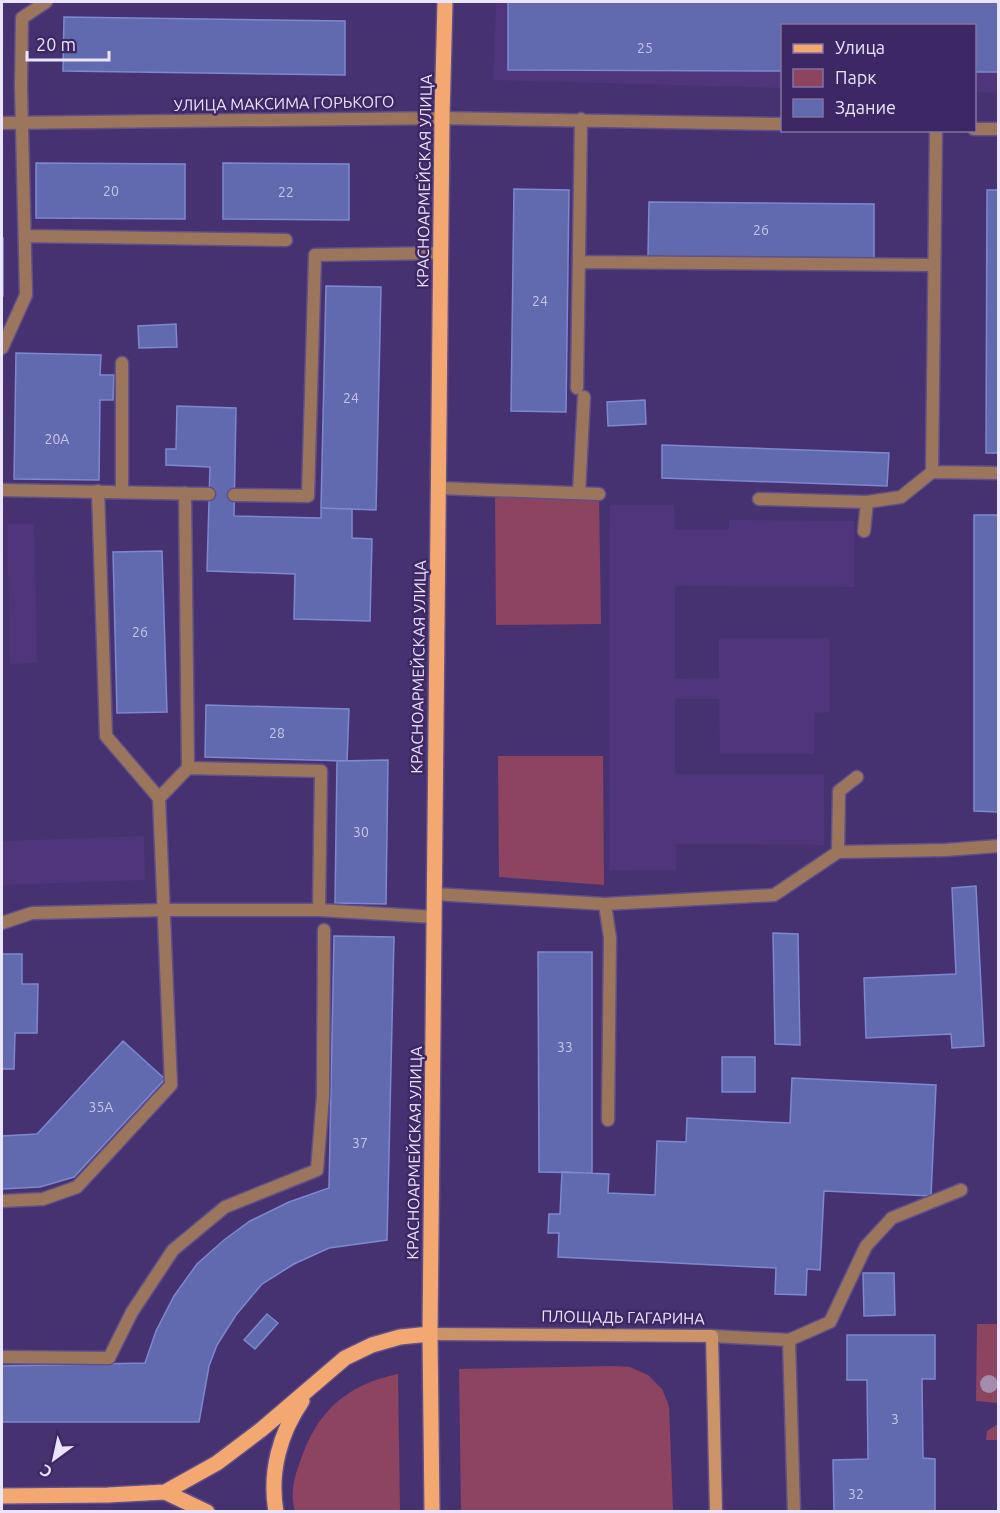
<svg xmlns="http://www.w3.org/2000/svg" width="1000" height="1513" font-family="Ubuntu,sans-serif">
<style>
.built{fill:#4e357c}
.green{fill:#8c4461}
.building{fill:#616aae;stroke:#7e88cf;stroke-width:1.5}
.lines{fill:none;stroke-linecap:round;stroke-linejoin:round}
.lane-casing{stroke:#614f87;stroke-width:15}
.street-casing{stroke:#614f87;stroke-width:15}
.secondary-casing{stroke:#614f87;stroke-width:15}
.primary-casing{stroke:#614f87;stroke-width:18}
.lane{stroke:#9b765c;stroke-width:12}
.street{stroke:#9b765c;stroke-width:12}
.secondary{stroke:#cd9368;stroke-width:12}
.primary{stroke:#f3a871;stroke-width:15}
.tree{fill:#a38bac}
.labels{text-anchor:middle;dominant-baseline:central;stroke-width:5;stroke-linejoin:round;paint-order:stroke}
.number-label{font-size:14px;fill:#c8c6e8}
.street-label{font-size:16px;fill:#eae5fc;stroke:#3d2765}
</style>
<rect width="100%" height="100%" fill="#473271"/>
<path class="built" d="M 496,2 L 998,2 L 998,93 L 975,92 L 974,26 L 782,26 L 782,88 L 493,80 Z
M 610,505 L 674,505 L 675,530 L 729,530 L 729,520 L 854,521 L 854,587 L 675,586 L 675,679 L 719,678 L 719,638 L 829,638 L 830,712 L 814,713 L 814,754 L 720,754 L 719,699 L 675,699 L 675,774 L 824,774 L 824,845 L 676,844 L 676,871 L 609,870 Z
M 7,524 L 34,524 L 37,663 L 10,664 Z
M 144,836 L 145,880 L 2,885 L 2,841 Z"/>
<path class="green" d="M 495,489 L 599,494 L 601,624 L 496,625 Z
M 498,756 L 603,756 L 604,885 L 499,877 Z
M 977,1324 L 998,1324 L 998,1403 L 976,1401 Z
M 616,1366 L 630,1367 L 648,1375 L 662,1389 L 669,1406 L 673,1511 L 461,1511 L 459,1369 Z
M 398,1374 L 400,1511 L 295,1511 C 290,1495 294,1477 300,1462 C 317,1411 346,1385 398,1374 Z
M 998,1424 L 998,1440 L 986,1440 L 987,1431 Z"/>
<path class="building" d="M 508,2 L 998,2 L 998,72 L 974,72 L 974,26 L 782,26 L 782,71 L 508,70 Z
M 64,17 L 345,21 L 345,75 L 63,71 Z
M 36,163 L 185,164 L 185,219 L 36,218 Z
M 223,163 L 349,164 L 349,220 L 223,219 Z
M 514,189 L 569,190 L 566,412 L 511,411 Z
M 987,190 L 998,190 L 998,453 L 986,453 Z
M 649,202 L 874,204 L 874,259 L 648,256 Z
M 2,238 L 3,238 L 3,296 L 2,296 Z
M 326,286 L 381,287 L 376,510 L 321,508 Z
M 176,324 L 177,347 L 139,348 L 138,326 Z
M 16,353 L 101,355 L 100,375 L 114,375 L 113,400 L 100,400 L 99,480 L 14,479 Z
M 645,400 L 646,424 L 608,426 L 607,402 Z
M 177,406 L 236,408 L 234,516 L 321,518 L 321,508 L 352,509 L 352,538 L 372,539 L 370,621 L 294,619 L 295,574 L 207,571 L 210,467 L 166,465 L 166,449 L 176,449 Z
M 662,445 L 889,453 L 887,486 L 662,478 Z
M 974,515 L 998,515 L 998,812 L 974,811 Z
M 162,551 L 167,712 L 117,713 L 113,552 Z
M 206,705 L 349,709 L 347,761 L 205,757 Z
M 388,760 L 386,904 L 335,903 L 337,761 Z
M 976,886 L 984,1046 L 952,1048 L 951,1034 L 866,1038 L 864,978 L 956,974 L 952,888 Z
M 773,933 L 798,934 L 800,1045 L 775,1044 Z
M 334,936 L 394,937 L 387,1240 L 329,1248 L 294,1264 L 262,1284 L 236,1315 L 217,1345 L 209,1366 L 199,1422 L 2,1422 L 2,1366 L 145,1363 L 156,1331 L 174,1296 L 197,1264 L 224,1240 L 250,1221 L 289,1202 L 329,1188 Z
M 538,952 L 592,952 L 592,1173 L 539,1172 Z
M 2,954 L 22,954 L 22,984 L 38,984 L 37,1033 L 15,1033 L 14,1069 L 2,1069 Z
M 123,1041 L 165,1079 L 74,1177 L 40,1187 L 2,1189 L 2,1136 L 37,1134 Z
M 722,1057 L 755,1057 L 755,1092 L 722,1092 Z
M 792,1078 L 936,1085 L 931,1196 L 824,1191 L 820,1270 L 807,1269 L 806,1295 L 775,1294 L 776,1268 L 558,1257 L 559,1233 L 548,1233 L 549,1214 L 560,1214 L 562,1172 L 609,1174 L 608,1193 L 655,1195 L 657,1141 L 686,1142 L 687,1118 L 790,1123 Z
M 863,1273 L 894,1273 L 895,1315 L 864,1316 Z
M 267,1314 L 278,1323 L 255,1349 L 244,1340 Z
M 847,1335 L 935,1335 L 935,1379 L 922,1379 L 923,1458 L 935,1459 L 935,1512 L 834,1512 L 833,1460 L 868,1459 L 867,1380 L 847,1380 Z"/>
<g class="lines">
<g class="lane-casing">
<path id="lane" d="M 25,236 L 286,240
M 2,348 L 26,295 L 21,85 L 22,18 L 46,2
M 932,472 L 936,130
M 438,488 L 599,494
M 2,490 L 209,494
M 122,491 L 122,363
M 579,493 L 584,397
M 234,495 L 308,496 L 315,255 L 441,253
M 759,499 L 867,502 L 901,497 L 932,472 L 998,473
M 864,531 L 867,502
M 188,768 L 321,771 L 319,910
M 159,798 L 188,768 L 185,493
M 838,852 L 839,791 L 857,777
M 434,894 L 605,904 L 774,895 L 838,852 L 945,850 L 998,846
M 605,904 L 610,938 L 608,1120
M 2,923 L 32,913 L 165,910 L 319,910 L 434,917
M 2,1201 L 43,1199 L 77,1187 L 171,1085 L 159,798 L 106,736 L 98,491
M 712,1336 L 789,1340 L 830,1322 L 866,1246 L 892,1218 L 961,1190
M 789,1340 L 794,1512
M 2,1357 L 109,1358 L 132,1312 L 173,1250 L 225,1207 L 317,1170 L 323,1096 L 324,930"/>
</g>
<g class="street-casing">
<path id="street" d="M 2,123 L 442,118 L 782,124
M 974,129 L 998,129
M 579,262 L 934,265
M 577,388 L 581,119"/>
</g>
<g class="secondary-casing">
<path id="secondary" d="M 430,1334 L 712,1336 L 716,1512"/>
</g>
<g class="primary-casing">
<path id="primary" d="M 165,1492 L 207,1512
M 2,1496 L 108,1495 L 165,1492 L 217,1463 L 262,1429 L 345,1358 L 372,1345 L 400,1337 L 430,1334
M 276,1512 C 269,1472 280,1433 302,1401
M 432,1512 L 430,1334 L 442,118 L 445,2"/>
</g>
<use href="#lane" class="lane"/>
<use href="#street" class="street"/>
<use href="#secondary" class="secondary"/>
<use href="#primary" class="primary"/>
</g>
<circle class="tree" cx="989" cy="1384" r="9"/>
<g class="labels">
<g class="number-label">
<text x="645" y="48">25</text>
<text x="111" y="191">20</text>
<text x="286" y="192">22</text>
<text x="761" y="230">26</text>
<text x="540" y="301">24</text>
<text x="351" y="398">24</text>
<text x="57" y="439">20А</text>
<text x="140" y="632">26</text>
<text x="277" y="733">28</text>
<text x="361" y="832">30</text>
<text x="565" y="1047">33</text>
<text x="101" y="1107">35А</text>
<text x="360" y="1143">37</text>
<text x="895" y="1419">3</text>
<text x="856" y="1494">32</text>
</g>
<g class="street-label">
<text transform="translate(284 103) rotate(-1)">УЛИЦА МАКСИМА ГОРЬКОГО</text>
<text transform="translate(424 181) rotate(-89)">КРАСНОАРМЕЙСКАЯ УЛИЦА</text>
<text transform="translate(418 667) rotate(-89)">КРАСНОАРМЕЙСКАЯ УЛИЦА</text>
<text transform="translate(414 1153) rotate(-89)">КРАСНОАРМЕЙСКАЯ УЛИЦА</text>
<text transform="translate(623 1317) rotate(1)">ПЛОЩАДЬ ГАГАРИНА</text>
</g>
</g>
<rect width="1000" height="1513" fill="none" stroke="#eae5fc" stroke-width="6"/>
<rect x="781" y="24" width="195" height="108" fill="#3d2765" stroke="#8273a1" stroke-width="1.5"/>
<rect x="793" y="44" width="30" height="9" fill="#f3a871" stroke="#8273a1" stroke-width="1.5"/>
<text x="835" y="54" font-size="18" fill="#eae5fc">Улица</text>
<rect x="793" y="69" width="30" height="18" fill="#8c4461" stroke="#8273a1" stroke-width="1.5"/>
<text x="835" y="84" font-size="18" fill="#eae5fc">Парк</text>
<rect x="793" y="99" width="30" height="18" fill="#616aae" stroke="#8273a1" stroke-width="1.5"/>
<text x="835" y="114" font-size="18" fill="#eae5fc">Здание</text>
<g transform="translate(54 1459) rotate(213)" stroke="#3d2765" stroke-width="4.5" paint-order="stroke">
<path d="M0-4.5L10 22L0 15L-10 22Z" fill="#eae5fc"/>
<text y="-9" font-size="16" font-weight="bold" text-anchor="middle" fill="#eae5fc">С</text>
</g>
<path d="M27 51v9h82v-9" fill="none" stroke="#eae5fc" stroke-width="3"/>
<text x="36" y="51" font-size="18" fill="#eae5fc" stroke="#3d2765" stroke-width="4.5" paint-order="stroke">20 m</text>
</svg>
